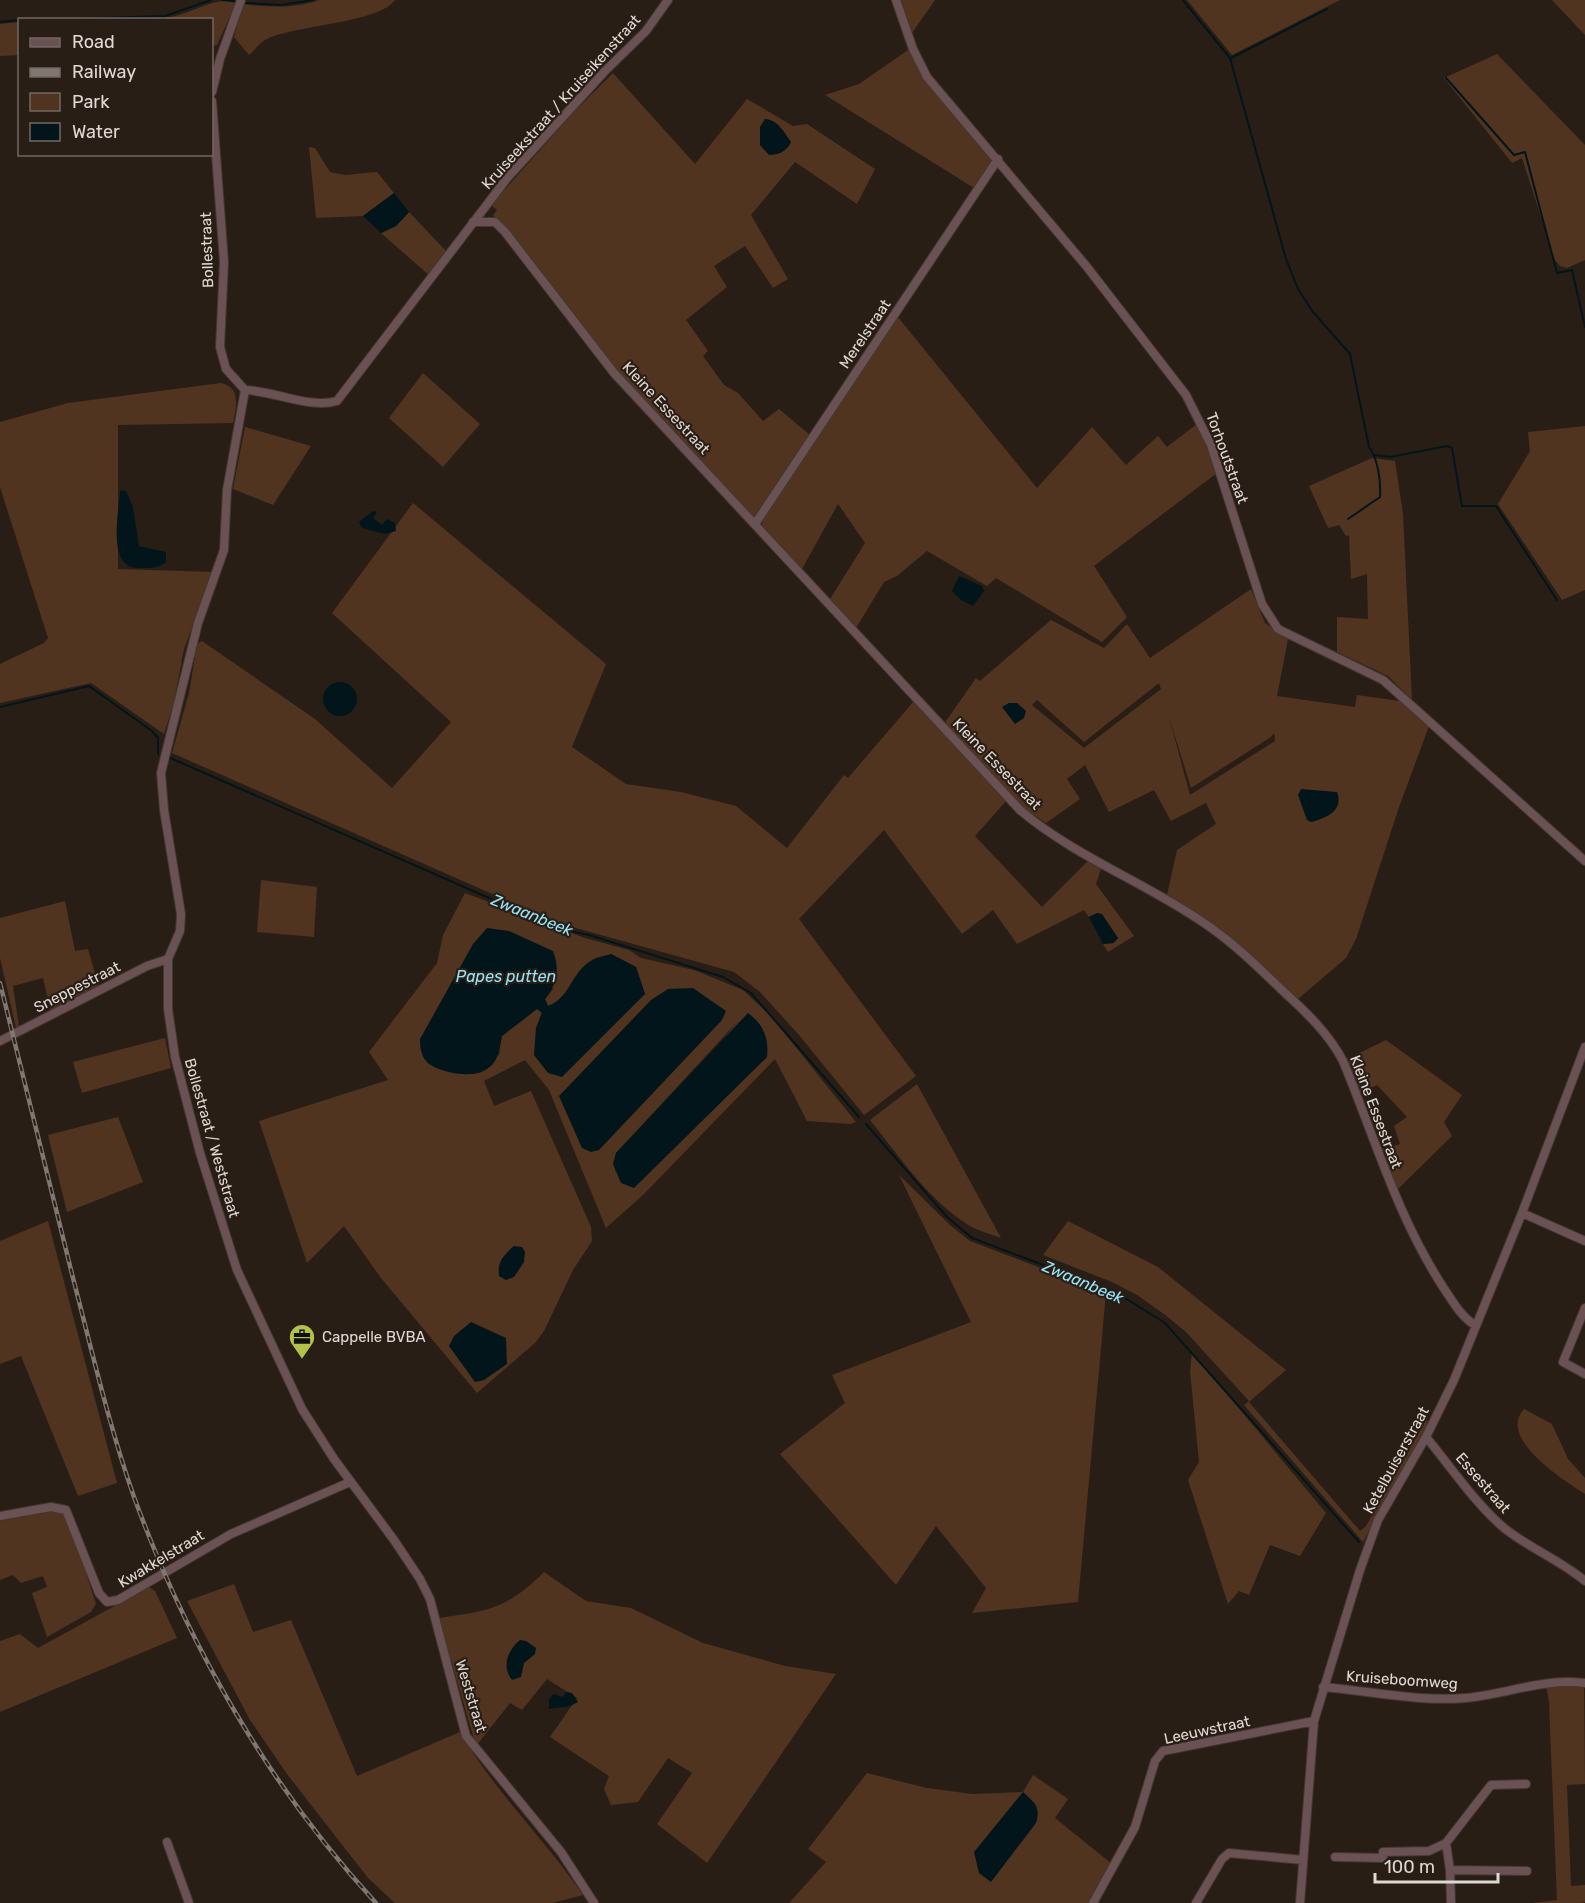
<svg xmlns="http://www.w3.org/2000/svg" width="1585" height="1903" font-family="Rubik,sans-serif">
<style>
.green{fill:#503420;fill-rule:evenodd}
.water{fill:#02151a}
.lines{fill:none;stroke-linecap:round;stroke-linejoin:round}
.stream{stroke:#02151a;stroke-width:2}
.minor-casing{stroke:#433830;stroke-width:10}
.minor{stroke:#695154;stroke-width:8}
.rail-casing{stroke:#817771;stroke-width:4.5}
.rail{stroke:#291e16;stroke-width:2;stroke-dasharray:7;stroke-linecap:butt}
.labels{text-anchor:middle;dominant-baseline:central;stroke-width:4.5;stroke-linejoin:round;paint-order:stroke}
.street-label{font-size:15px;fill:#e0d8d3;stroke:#291e16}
.poi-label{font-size:15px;fill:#e0d8d3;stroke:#291e16;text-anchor:start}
.water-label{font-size:16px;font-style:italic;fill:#96e4f9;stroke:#291e16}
</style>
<rect width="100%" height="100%" fill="#291e16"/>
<path class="green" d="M 319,0 L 395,0 C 379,23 295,25 267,39 C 260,42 255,50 249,55 L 234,37 L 243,4 C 268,7 294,9 319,0 Z
M 901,0 L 935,0 L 912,33 Z
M 1187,0 L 1340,0 L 1232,55 Z
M 1552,0 L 1585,0 L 1585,35 Z
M 225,1 L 236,3 L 217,45 L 212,46 L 212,20 L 117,20 C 136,18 157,21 175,16 C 193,12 206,2 225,1 Z
M 19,22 L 19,55 L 0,56 L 0,24 Z
M 908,50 L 934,92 L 989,153 L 992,162 L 974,188 L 825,95 L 859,84 Z
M 1497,54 L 1585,145 L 1585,260 L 1567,268 L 1560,266 L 1555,260 L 1522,158 L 1512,163 L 1444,78 Z
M 613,73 L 695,164 L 747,99 L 793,126 L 807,124 L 875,169 L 857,204 L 795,162 L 751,215 L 788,279 L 773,288 L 745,246 L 714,266 L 727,287 L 686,320 L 708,351 L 703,356 L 724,385 L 738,393 L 763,421 L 779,409 L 811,436 L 753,518 L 621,375 L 520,244 L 493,215 L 497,210 L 491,205 L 574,112 Z
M 309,147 L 315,148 L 330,172 L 345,175 L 377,172 L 394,193 L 363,216 L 316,218 Z
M 409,212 L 447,252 L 430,276 L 381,233 L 396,226 Z
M 897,316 L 1037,488 L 1092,427 L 1126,465 L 1158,436 L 1167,447 L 1197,424 L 1217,473 L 1094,566 L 1127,617 L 1102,642 L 996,578 L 987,586 L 927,551 L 897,576 L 884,582 L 856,628 L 830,599 L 865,543 L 838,504 L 802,569 L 765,531 L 762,525 L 763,518 Z
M 423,373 L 480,424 L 443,467 L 389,418 Z
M 221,383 C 242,388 236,407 233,423 L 118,425 L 118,569 L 213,572 L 184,649 L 174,702 L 164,734 L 91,683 L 0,703 L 0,664 L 44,643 L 48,638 L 0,487 L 0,422 L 68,403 Z
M 1585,426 L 1585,590 L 1562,600 L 1498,504 L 1530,451 L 1528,432 Z
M 245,427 L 311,446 L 273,505 L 233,489 Z
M 1372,458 L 1395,461 L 1403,514 L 1412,700 L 1388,676 L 1337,652 L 1337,617 L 1368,619 L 1367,574 L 1351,579 L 1349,535 L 1346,536 L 1339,525 L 1328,528 L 1309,486 Z
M 413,503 L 606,664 L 572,747 L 626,784 L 681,792 L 736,806 L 787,848 L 844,775 L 848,778 L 914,701 L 1006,801 L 975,836 L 1042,907 L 1090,859 L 1102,866 L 1096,884 L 1134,936 L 1108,952 L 1103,944 L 1114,943 L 1118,938 L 1097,913 L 1089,917 L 1084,910 L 1017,944 L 993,910 L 962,934 L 884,830 L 799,919 L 916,1076 L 864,1115 L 799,1035 L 760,992 L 734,972 L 558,923 L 172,753 L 189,693 L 197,644 L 202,641 L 315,719 L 392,788 L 451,722 L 332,613 Z
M 1251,589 L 1265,623 L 1288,639 L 1277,696 L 1355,707 L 1357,695 L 1400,701 L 1429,726 L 1398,810 L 1356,939 L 1346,958 L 1298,999 C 1258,959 1214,926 1167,895 L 1177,850 L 1216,824 L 1206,803 L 1171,821 L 1154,790 L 1109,812 L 1085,765 L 1067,779 L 1080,799 L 1046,823 L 1025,809 L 944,724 L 976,678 L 980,681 L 1051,620 L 1104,648 L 1127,624 L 1150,658 ZM 1159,683 L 1161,689 L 1084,748 L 1032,705 L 1037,700 L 1084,742 ZM 1169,717 L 1191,788 L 1271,737 L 1274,733 L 1275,741 L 1190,795 Z
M 261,880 L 317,887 L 314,937 L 257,932 Z
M 465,893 L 585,938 L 629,950 L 641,958 L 694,970 L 743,990 L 769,1014 L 856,1122 L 851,1124 L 807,1121 L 775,1059 L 644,1194 L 606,1228 L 549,1090 L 525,1060 L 484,1081 L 494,1106 L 531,1091 L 591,1227 L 592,1241 L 573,1270 L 544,1331 L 536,1342 L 477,1393 L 381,1278 L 344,1226 L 307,1263 L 259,1121 L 388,1080 L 369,1052 L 437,963 L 443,935 ZM 611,954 L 636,967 L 645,994 L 536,1028 L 542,1012 L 537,1009 L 502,1036 L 499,1055 L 461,1073 L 428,1063 L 420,1039 L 437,1013 L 554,988 L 545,999 L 548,1006 L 560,1001 L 575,978 ZM 739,1020 L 615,1172 L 616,1153 Z
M 65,901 L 75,951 L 88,949 L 99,987 L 51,1012 L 43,978 L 13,986 L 19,1027 L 16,1028 L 0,958 L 0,918 Z
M 165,1038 L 171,1068 L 82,1093 L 73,1062 Z
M 1386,1040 L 1462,1095 L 1444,1122 L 1452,1136 L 1396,1191 L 1380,1150 L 1400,1144 L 1394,1126 L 1407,1117 L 1377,1085 L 1359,1093 L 1347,1059 Z
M 917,1084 L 1001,1238 C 991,1234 979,1231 970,1226 C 929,1201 899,1156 870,1120 Z
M 118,1117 L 143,1182 L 67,1212 L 48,1135 Z
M 899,1175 L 951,1226 L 970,1241 L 1106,1293 L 1078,1602 L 972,1613 L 986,1588 L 936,1526 L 896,1585 L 780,1454 L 845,1403 L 832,1375 L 971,1322 Z
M 48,1221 L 117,1483 L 78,1496 L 21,1356 L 0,1364 L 0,1241 Z
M 1068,1221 L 1158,1267 L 1286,1370 L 1249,1402 L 1360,1531 L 1366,1526 L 1426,1420 L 1429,1422 L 1363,1542 L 1244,1405 L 1249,1401 L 1186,1332 L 1164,1314 L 1137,1295 L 1112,1282 L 1043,1255 Z
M 1192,1352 L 1326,1513 L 1300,1556 L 1270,1545 L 1249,1595 L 1239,1591 L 1228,1604 L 1188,1480 L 1199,1462 L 1190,1371 Z
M 1524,1409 L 1552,1424 L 1568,1459 L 1585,1478 L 1585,1494 C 1563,1480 1497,1438 1524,1409 Z
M 56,1511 L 63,1514 L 70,1523 L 96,1604 L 91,1612 L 47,1637 L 32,1593 L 47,1587 L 43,1576 L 21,1583 L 13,1575 L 0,1580 L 0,1521 Z
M 544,1572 L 586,1601 L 631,1608 L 703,1643 L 785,1666 L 836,1674 L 707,1863 L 657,1824 L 692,1773 L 668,1758 L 638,1802 L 611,1805 L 604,1789 L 609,1776 L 550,1737 L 577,1698 L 547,1679 L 522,1710 L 510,1703 L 476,1746 L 439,1618 C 488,1611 507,1609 544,1572 Z
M 234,1584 L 253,1632 L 291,1620 L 357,1776 L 460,1732 C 494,1791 545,1839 583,1895 L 553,1903 L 395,1903 L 368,1878 L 287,1774 L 250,1720 L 187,1601 Z
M 149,1587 L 155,1591 L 177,1638 L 0,1712 L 0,1641 L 20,1634 L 38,1648 Z
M 1546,1685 L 1584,1686 L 1585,1784 L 1567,1785 L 1571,1886 L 1585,1885 L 1585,1902 L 1579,1903 L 1533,1903 L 1557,1900 L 1549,1702 Z
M 867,1773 L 927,1788 L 972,1794 L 1023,1792 L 1033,1775 L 1068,1799 L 1055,1818 L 1112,1864 L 1090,1903 L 789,1903 L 826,1862 L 808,1849 Z"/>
<path class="water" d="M 765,119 C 778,120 784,132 791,142 C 787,151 779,155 769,155 L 760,145 L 760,127 Z
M 394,193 L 409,212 L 396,226 L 381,233 L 363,216 Z
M 122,490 L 126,491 L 133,507 L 139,546 L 166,552 L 166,562 C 158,569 149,568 139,568 C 106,568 119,513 120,491 Z
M 373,511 L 377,512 L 373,518 L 382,525 L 387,519 L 395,523 L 396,531 L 385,534 L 362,528 L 359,522 Z
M 959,576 L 982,586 L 984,591 L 973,606 L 961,600 L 952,591 Z
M323 699a17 17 0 1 1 34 0a17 17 0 1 1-34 0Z
M 1009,703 L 1017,703 L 1026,711 L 1024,718 L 1015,724 L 1002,707 Z
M 1301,789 L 1337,792 C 1344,811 1326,818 1311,822 L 1307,820 L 1298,795 Z
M 1097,913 L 1102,914 L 1118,938 L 1113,943 L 1103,944 L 1089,917 Z
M 487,928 L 509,931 L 553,951 C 560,969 557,984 545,999 L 548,1006 C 571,997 571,972 592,960 C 597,957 605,956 611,954 L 636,967 L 645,994 L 562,1077 L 548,1073 L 534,1055 L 536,1028 L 542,1013 L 537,1009 L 502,1036 C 499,1048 499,1062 487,1069 C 474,1079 442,1073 429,1064 C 421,1057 420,1048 420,1039 L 473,944 Z
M 693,988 L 726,1011 L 722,1020 L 599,1150 L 591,1152 L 582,1148 L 559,1096 L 651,1000 L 668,989 Z
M 748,1013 C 764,1025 769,1038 767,1057 L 634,1188 L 621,1183 L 613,1164 L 616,1153 Z
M 514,1246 L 522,1247 L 525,1252 L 524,1262 L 514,1277 L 506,1280 L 499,1276 C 497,1261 504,1255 514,1246 Z
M 471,1322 L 506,1338 L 507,1364 L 484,1380 L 475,1382 L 449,1346 L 454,1336 Z
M 520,1640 L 526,1641 L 536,1648 L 535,1654 L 524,1663 L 521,1677 L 512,1680 C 501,1666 508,1650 520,1640 Z
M 566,1692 L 572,1693 L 578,1702 L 570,1706 L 549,1709 L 549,1700 L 553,1694 L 563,1697 Z
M 1023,1792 C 1035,1803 1041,1807 1036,1823 L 991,1882 L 979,1873 L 974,1852 Z"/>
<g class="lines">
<path class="stream" d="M 223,0 L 234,1
M 1183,0 L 1230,58 L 1286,259 L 1298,289 L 1313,312 L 1350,354 L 1369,447 C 1378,459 1381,481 1380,497 L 1348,519
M 245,3 L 281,5 L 313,0
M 30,20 L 165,16 L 211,0
M 0,22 L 20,20
M 1231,58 L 1327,9
M 1446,78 L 1514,155 L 1525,152 L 1557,273 L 1572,270 L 1585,327
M 1375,455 L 1390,457 L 1447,446 L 1452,448 L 1462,506 L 1496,506 L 1557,600
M 0,707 L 89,686 L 152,731 L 158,738 L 158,754
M 168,757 L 560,929 L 589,935 L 723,977 L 751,993 L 859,1117
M 866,1124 L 947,1217 L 972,1238 L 1117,1293 L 1165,1323 L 1359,1542"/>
<g class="minor-casing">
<path id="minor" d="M 896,0 L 913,49 L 927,77 L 1087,267 L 1186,395 L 1211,445 L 1262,604 L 1278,629 L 1383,680 L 1585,861
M 212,92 L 220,59 L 241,0
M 212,101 L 224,262 L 220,347 L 226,369 L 245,390
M 473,222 L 495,222 L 505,232 L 614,373 L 1021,811 C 1076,857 1146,883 1204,923 C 1234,943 1259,968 1284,992 C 1306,1012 1329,1034 1343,1061 C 1375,1138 1397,1216 1443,1287 C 1452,1300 1461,1317 1475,1325
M 245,390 L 227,490 L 224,550 L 198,623 L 161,773 L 164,810 L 181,914 L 180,931 L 168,959 L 168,1009 L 175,1057 L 200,1153 L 237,1270 L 302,1409 L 334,1459 L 394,1540 L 420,1579 L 430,1599 L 466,1736 L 561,1852 L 594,1903
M 245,390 C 275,391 309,409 337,401 L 508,177 L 605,71 L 646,31 L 668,0
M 755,524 L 998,159
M 0,1041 L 147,966 L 168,959
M 1522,1213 L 1585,1241
M 1585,1308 L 1563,1362 L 1585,1374
M 1426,1437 C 1451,1467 1474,1502 1504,1528 C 1529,1548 1560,1560 1585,1581
M 0,1516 L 51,1507 L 66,1510 L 99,1593 L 107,1602 L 118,1600 L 231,1534 L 350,1482
M 1323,1687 C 1369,1691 1420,1702 1466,1698 C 1507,1694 1543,1678 1585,1683
M 167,1842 L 189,1903
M 1335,1857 L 1383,1858 L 1383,1852 L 1429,1851 L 1446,1843
M 1450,1870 L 1446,1843 L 1491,1785 L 1526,1784
M 1093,1903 L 1135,1827 L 1155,1761 L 1163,1751 L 1314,1721
M 1196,1903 L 1222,1859 L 1229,1853 L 1303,1860
M 1300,1903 L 1314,1721 L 1360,1570 L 1378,1520 L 1426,1437 L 1454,1380 L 1522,1213 L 1585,1047
M 1451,1903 L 1450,1870 L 1527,1871"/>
</g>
<use href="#minor" class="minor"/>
<g class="rail-casing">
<path id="rail" d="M 0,983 C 24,1081 49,1180 73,1278 C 92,1351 109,1426 134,1497 C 188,1645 269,1787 376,1903"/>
</g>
<use href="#rail" class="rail"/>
</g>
<defs>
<g id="office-pin" transform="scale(1.35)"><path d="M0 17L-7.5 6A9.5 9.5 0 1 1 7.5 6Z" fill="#b5c249" stroke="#291e16"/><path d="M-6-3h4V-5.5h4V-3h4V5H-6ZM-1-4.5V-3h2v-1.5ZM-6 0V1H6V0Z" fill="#111"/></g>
</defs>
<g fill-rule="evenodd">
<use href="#office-pin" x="302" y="1337"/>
</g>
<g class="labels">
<g class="street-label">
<text transform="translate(561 102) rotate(-48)">Kruiseekstraat / Kruiseikenstraat</text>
<text transform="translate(207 250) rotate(-92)">Bollestraat</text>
<text transform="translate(865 334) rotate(-56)">Merelstraat</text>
<text transform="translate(666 408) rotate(47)">Kleine Essestraat</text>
<text transform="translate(1227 458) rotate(70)">Torhoutstraat</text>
<text transform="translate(997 764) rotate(46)">Kleine Essestraat</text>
<text transform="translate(77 987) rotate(-27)">Sneppestraat</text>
<text transform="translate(1376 1112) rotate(69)">Kleine Essestraat</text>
<text transform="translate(212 1138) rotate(74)">Bollestraat / Weststraat</text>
<text transform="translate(1396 1460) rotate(-61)">Ketelbuiserstraat</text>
<text transform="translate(1483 1483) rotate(49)">Essestraat</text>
<text transform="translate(161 1559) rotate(-31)">Kwakkelstraat</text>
<text transform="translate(1402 1680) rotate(4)">Kruiseboomweg</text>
<text transform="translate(471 1696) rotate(73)">Weststraat</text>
<text transform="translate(1207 1730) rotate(-12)">Leeuwstraat</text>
</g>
<g class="poi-label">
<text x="322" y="1337">Cappelle BVBA</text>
</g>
<g class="water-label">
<text transform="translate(532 915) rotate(22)">Zwaanbeek</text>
<text x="506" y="976">Papes putten</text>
<text transform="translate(1083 1282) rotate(23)">Zwaanbeek</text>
</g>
</g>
<rect x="18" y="18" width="195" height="138" fill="#291e16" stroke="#726862" stroke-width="1.5"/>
<rect x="30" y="38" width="30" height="9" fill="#695154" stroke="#726862" stroke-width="1.5"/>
<text x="72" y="48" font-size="18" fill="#e0d8d3">Road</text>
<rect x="30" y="68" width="30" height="9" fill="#817771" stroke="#726862" stroke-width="1.5"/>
<text x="72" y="78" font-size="18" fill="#e0d8d3">Railway</text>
<rect x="30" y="93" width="30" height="18" fill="#503420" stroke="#726862" stroke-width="1.5"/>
<text x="72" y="108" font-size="18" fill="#e0d8d3">Park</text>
<rect x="30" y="123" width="30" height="18" fill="#02151a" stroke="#726862" stroke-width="1.5"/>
<text x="72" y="138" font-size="18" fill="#e0d8d3">Water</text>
<path d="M1375 1873v9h123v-9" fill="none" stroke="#e0d8d3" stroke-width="3"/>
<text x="1384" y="1873" font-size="18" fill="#e0d8d3" stroke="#291e16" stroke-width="4.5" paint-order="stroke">100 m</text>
</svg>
